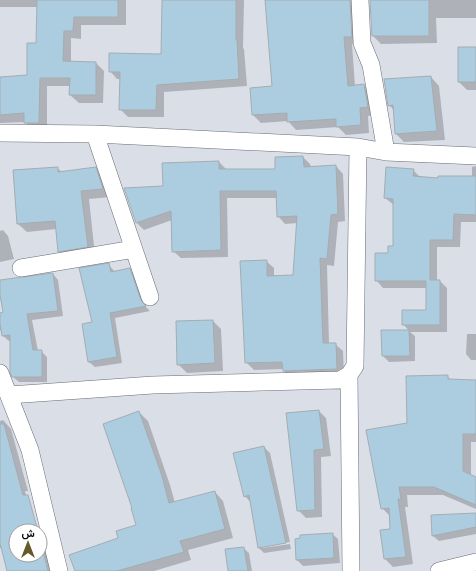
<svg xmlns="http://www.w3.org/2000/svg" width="476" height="571" font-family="Signika,Vazirmatn,sans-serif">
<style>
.shadow{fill:#0003}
.building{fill:#accddf;stroke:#a3adb2}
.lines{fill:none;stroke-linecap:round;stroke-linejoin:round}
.minor-casing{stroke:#686c73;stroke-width:18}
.minor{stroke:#fff;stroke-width:17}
</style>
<rect width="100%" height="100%" fill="#dadee7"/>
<path class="shadow" d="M 0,0 L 126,0 L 126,25 L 81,25 L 81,39 L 71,38 L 71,62 L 96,63 L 104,71 L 103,103 L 79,103 L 70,95 L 70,86 L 47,86 L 47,131 L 33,131 L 25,122 L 0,123 L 0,78 L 28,76 L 37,44 L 38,7 L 0,7 Z
M 163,0 L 244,0 L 243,48 L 244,49 L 247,86 L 164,92 L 164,117 L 128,117 L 120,109 L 121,79 L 117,79 L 110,71 L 162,55 Z
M 267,0 L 362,0 L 359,44 L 352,44 L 355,86 L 364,85 L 372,94 L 376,115 L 368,116 L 369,133 L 346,135 L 338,127 L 296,130 L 288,121 L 261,123 L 253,115 L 273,87 Z
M 371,0 L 476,0 L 476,18 L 436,18 L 437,43 L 381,44 L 373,36 Z
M 476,48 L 476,90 L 467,90 L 459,82 Z
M 431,77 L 439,86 L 445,140 L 404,142 L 396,134 L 394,110 L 389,105 Z
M 303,157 L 310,164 L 311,167 L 336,166 L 343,174 L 345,221 L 338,222 L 334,266 L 327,265 L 329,344 L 335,344 L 343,351 L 344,376 L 291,378 L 284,371 L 284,369 L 254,370 L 246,362 L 266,261 L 274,268 L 274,277 L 294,276 L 298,223 L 285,224 L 278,216 L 277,198 L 227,198 L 228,257 L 181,258 L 173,251 L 172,220 L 144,230 L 137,223 L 164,187 L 219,162 L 227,170 L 276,170 Z
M 476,166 L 476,222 L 461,222 L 460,247 L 437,247 L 437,281 L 440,281 L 447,288 L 447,332 L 410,332 L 415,336 L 415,361 L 389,362 L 383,356 L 409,331 L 403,324 L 427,311 L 427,288 L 383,288 L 376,280 L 394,247 L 394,205 L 385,198 L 413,170 L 421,178 L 439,179 L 472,177 L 472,167 Z
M 57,168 L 62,172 L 95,168 L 104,176 L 110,197 L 89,199 L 95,255 L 67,259 L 59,251 L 56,229 L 27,232 L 18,224 L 14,171 Z
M 3,230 L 8,236 L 14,259 L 0,262 L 0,231 Z
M 108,264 L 115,272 L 129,269 L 135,275 L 146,307 L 150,311 L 115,318 L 122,363 L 95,367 L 89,362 L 93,323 Z
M 53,274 L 58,280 L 63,316 L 32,320 L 38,351 L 41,351 L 47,357 L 47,382 L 19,382 L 13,377 L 11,341 L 9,341 L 3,336 L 2,332 L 0,330 L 0,314 L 4,313 L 0,290 L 0,281 Z
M 213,321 L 221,329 L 223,371 L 187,373 L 178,364 Z
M 467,334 L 476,334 L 476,360 L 471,360 L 466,354 Z
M 447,376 L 451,380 L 476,381 L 476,442 L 471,442 L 471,476 L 476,478 L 476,509 L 443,495 L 407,495 L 408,507 L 405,507 L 413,564 L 393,567 L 385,559 L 381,531 L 391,530 L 390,516 L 382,508 L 408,424 Z
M 319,411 L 326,418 L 331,456 L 321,457 L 322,517 L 306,518 L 298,510 Z
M 139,412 L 148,421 L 170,485 L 175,503 L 215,492 L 223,501 L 233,538 L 188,550 L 191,560 L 154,571 L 76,571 L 137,526 Z
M 3,420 L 11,429 L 28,491 L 25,491 L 35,531 L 16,531 L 16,555 L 40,555 L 40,536 L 46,542 L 53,571 L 8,571 L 2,549 L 0,548 L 0,421 Z
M 264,447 L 270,453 L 290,542 L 262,546 L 262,548 L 290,544 L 291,549 L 264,553 L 258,547 L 250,502 L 245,496 Z
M 432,516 L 476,516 L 476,534 L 439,541 L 433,536 Z
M 332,534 L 338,539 L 340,563 L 303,566 L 297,560 L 296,540 Z
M 243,548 L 249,553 L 252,571 L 229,571 Z"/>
<path class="building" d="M 37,0 L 118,0 L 118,17 L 74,17 L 73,31 L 64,31 L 63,61 L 96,62 L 96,95 L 69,95 L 70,78 L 40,78 L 39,123 L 24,123 L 24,113 L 0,115 L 0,77 L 27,75 L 27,43 L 36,43 Z
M 162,0 L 236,0 L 236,40 L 237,40 L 239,79 L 157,85 L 156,110 L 119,110 L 120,72 L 109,72 L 109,53 L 161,54 Z
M 265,0 L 350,0 L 352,37 L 344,37 L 348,86 L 364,84 L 368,107 L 360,108 L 361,125 L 336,127 L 336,119 L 287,122 L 287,113 L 252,115 L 250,88 L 272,86 Z
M 370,0 L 429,0 L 429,36 L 372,36 Z
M 458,47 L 476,47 L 476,82 L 458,82 Z
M 431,76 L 437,131 L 395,134 L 393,105 L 388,106 L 384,79 Z
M 303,156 L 304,167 L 336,165 L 338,214 L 331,215 L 327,259 L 320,258 L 323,343 L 336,343 L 337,369 L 283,371 L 282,362 L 245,363 L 240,261 L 267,260 L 267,276 L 293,275 L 297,216 L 277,217 L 276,191 L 220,191 L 221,250 L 172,252 L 171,211 L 136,223 L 124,188 L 163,186 L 162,163 L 219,161 L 219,169 L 275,169 L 275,157 Z
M 58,167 L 58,172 L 96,167 L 103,189 L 81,191 L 88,247 L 58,252 L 55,221 L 17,224 L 13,170 Z
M 386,167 L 414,169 L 413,176 L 438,178 L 438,176 L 476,176 L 476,215 L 454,214 L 453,240 L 430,240 L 430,280 L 440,280 L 440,325 L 402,325 L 402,310 L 426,310 L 426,281 L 375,281 L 375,253 L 388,253 L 388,246 L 393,246 L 393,199 L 384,198 Z
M 109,263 L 111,272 L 130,268 L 141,300 L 146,306 L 110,313 L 117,357 L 88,362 L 82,324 L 92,322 L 79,268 Z
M 53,273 L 58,311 L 27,314 L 33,350 L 42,350 L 42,377 L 12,377 L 10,372 L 10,335 L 2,336 L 0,324 L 0,313 L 3,312 L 0,295 L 0,280 Z
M 213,320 L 215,363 L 177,365 L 176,321 Z
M 381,330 L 409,330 L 410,356 L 382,356 Z
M 448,375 L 448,379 L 476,380 L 476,434 L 463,434 L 463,471 L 476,477 L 476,505 L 434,487 L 399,487 L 401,499 L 398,499 L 406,557 L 384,559 L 380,530 L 390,529 L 389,508 L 381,509 L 366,430 L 407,423 L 406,376 Z
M 319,410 L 324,449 L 314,450 L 315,510 L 297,511 L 286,413 Z
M 139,411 L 162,476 L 169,503 L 215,491 L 225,529 L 180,541 L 184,552 L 117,571 L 75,571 L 69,555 L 118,538 L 116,531 L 136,525 L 131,508 L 132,508 L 103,424 Z
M 0,424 L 4,424 L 23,495 L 28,495 L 38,531 L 16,531 L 16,555 L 44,555 L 48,571 L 7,571 L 0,543 Z
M 264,446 L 286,543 L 258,548 L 249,495 L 244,497 L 233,453 Z
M 476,513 L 476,527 L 432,536 L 431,515 Z
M 333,533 L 334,558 L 296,560 L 295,539 L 300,538 L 300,535 Z
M 244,547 L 248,571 L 228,571 L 225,549 Z"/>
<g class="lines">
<g class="minor-casing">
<path id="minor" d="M 360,0 L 362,43 L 371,65 L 386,152
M 0,133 L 95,134 L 358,147 L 386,152 L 476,156
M 95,134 L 150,297
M 21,268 L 134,249
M 0,373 L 30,450 L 59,571
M 349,375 L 351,571
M 9,395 L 153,385 L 340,380 L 349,375 L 355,366 L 358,147
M 439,571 L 476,562"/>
</g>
<use href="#minor" class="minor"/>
</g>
<g transform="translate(28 543)"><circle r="19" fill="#ffffff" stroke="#9d9e9f"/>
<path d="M0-3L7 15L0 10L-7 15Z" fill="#665b28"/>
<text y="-6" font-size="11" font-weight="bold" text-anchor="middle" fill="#0a0c0f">ش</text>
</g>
</svg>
